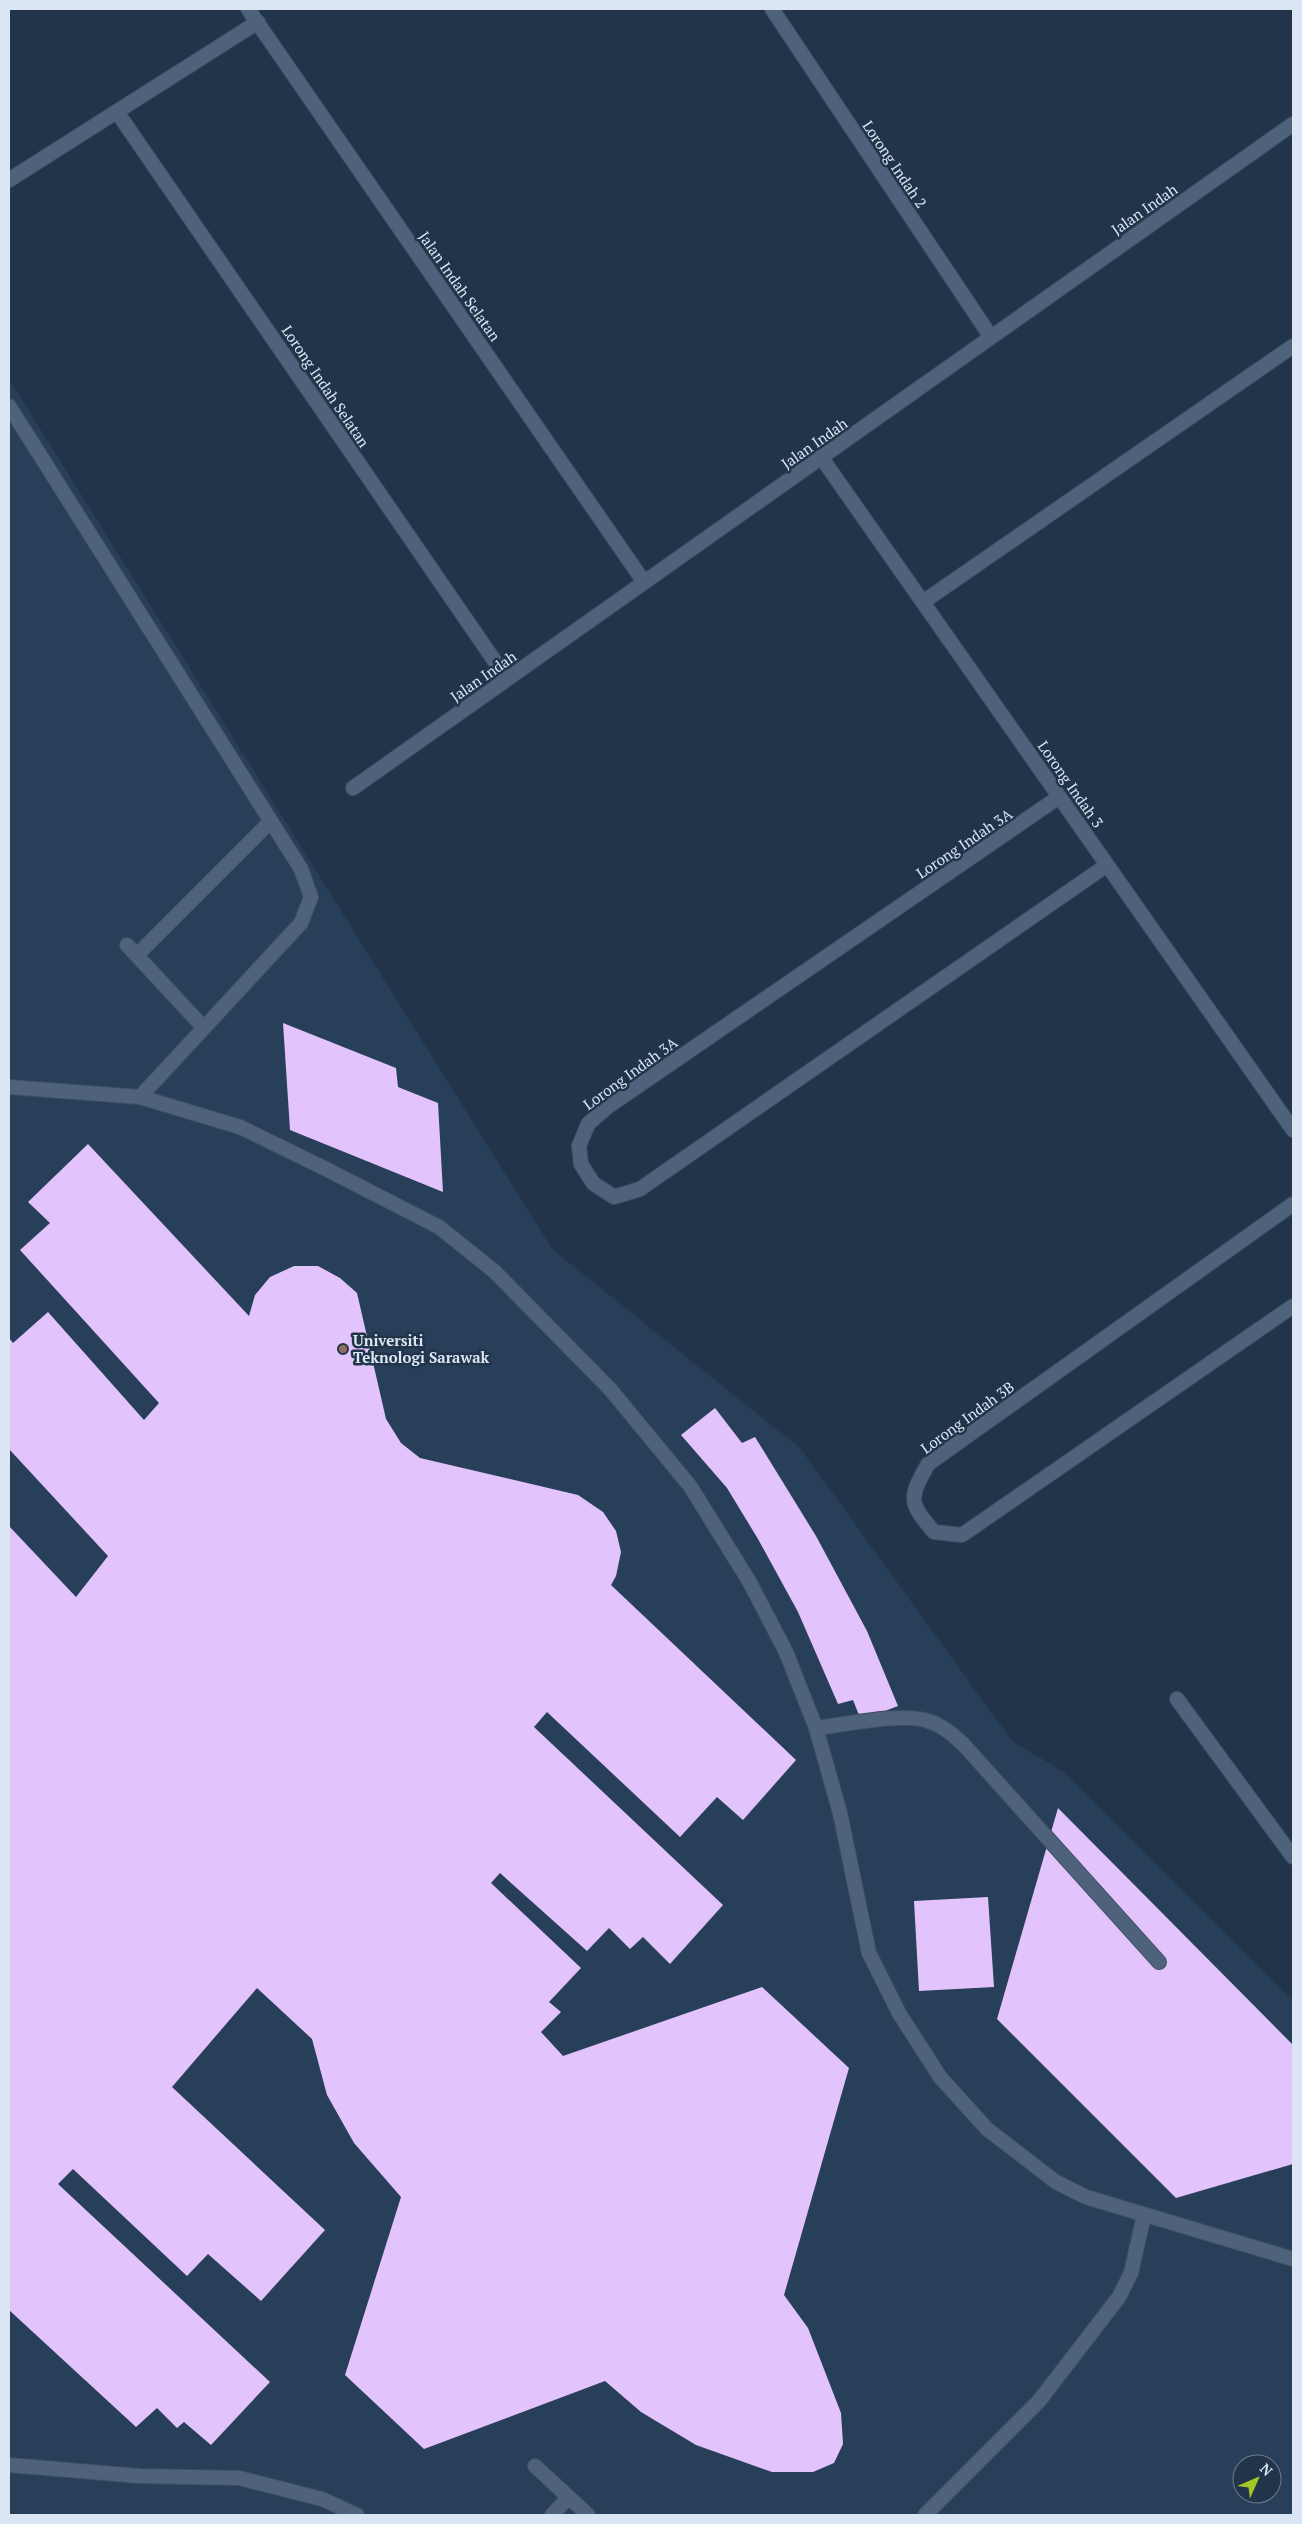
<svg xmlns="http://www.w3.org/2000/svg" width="1302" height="2524" font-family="'PT Serif',serif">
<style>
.built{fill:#283f59;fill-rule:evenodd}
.building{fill:#e3c3fc}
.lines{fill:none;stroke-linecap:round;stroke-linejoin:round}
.service-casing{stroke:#3f5062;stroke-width:16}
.minor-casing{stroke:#3f5062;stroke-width:16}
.service{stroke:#4e637b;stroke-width:14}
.minor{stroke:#4e637b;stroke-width:14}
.education-dot{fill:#8d6e63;stroke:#213449;stroke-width:2}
.labels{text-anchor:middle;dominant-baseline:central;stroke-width:5;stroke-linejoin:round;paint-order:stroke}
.street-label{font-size:15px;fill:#dae6f4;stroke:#213449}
.poi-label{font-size:15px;font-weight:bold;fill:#dae6f4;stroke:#213449;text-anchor:start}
</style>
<rect width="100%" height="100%" fill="#213449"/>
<path class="built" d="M 9,379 L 553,1250 L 800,1448 L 1012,1741 L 1064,1772 L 1293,2001 L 1293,2515 L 9,2515 ZM 1242,2464 L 1272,2464 L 1272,2494 L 1242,2494 Z"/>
<path class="building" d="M 283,1023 L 396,1068 L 398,1087 L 438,1103 L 443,1192 L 290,1130 Z
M 88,1144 L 249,1316 L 255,1295 L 270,1277 L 294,1266 L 318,1266 L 340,1278 L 357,1293 L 386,1419 L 401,1443 L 420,1458 L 578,1495 L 603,1512 L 616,1531 L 621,1552 L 616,1576 L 611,1585 L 796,1760 L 743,1820 L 717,1797 L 680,1837 L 547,1712 L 534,1727 L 723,1905 L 670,1964 L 643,1937 L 630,1949 L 609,1928 L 587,1951 L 500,1873 L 491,1883 L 581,1968 L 549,2002 L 561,2012 L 541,2032 L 563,2056 L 762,1987 L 849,2068 L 784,2295 L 808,2328 L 841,2413 L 843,2444 L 834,2463 L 813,2472 L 772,2472 L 696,2445 L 641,2412 L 605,2381 L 424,2449 L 345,2375 L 401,2197 L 354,2143 L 327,2095 L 312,2039 L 257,1988 L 172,2087 L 325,2230 L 261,2301 L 208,2254 L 187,2276 L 73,2169 L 58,2184 L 270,2382 L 211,2445 L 184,2422 L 177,2428 L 157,2408 L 136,2427 L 9,2310 L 9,1526 L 76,1597 L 108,1556 L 9,1449 L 9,1338 L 13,1343 L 48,1312 L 144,1420 L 159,1403 L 20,1250 L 50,1223 L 28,1202 Z
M 715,1408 L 742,1443 L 755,1437 L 816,1536 L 867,1631 L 898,1706 L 861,1720 L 853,1700 L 838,1704 L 798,1612 L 758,1539 L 727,1488 L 681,1435 Z
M 1058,1808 L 1293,2045 L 1293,2164 L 1176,2198 L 997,2019 Z
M 988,1897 L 994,1987 L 919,1991 L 914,1901 Z"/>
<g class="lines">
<g class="service-casing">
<path id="service" d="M 9,406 L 301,869 L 311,897 L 301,923 L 140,1097
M 127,945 L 204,1028
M 137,955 L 270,822
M 9,1087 L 140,1097 L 240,1127 L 324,1168 L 439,1227 L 494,1271 L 610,1389 L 690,1486 L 749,1581 L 786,1652 L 816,1728 L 840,1813 L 869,1953 L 899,2013 L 940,2077 L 987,2129 L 1056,2182 L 1086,2197 L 1293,2259
M 816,1728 C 843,1725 904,1712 928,1721 C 942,1725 952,1734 963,1744 L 1159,1962
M 9,2465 L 139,2476 L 239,2478 L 322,2499 L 357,2515
M 535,2466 L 588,2515
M 552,2515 L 569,2497
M 925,2515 L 1039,2401 L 1119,2297 L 1131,2273 L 1144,2215"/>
</g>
<g class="minor-casing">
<path id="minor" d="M 248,9 L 644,582
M 772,9 L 991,337
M 117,112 L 507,679
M 9,180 L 258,22
M 821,457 L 1293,1130
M 923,602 L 1293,346
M 353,788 L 1293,124
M 1059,797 L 606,1108 L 588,1124 L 579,1146 L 581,1164 L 593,1183 L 614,1197 L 640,1189 L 1107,865
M 1293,1204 L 928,1464 C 909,1498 908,1502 934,1532 L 962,1535 L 1293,1306
M 1177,1699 L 1293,1857"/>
</g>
<use href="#service" class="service"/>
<use href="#minor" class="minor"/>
</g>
<circle class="education-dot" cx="343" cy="1349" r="5"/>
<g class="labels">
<g class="street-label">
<text transform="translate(895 164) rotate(56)">Lorong Indah 2</text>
<text transform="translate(1144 209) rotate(-35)">Jalan Indah</text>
<text transform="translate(460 286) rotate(55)">Jalan Indah Selatan</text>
<text transform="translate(326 386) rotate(56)">Lorong Indah Selatan</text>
<text transform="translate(814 443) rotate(-35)">Jalan Indah</text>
<text transform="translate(483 676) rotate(-35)">Jalan Indah</text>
<text transform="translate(1071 784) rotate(55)">Lorong Indah 3</text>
<text transform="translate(964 843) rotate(-34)">Lorong Indah 3A</text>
<text transform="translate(630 1073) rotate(-36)">Lorong Indah 3A</text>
<text transform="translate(967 1417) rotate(-36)">Lorong Indah 3B</text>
</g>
<g class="poi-label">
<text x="353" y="1340">Universiti<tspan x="353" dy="17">Teknologi Sarawak</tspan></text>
</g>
</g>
<rect width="1302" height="2524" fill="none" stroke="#dae6f4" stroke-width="20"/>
<g transform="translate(1257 2479) rotate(45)"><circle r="24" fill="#213449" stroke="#6b7b8d"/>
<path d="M0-4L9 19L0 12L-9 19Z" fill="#a3c927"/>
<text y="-8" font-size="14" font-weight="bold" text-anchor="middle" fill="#dae6f4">N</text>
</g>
</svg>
